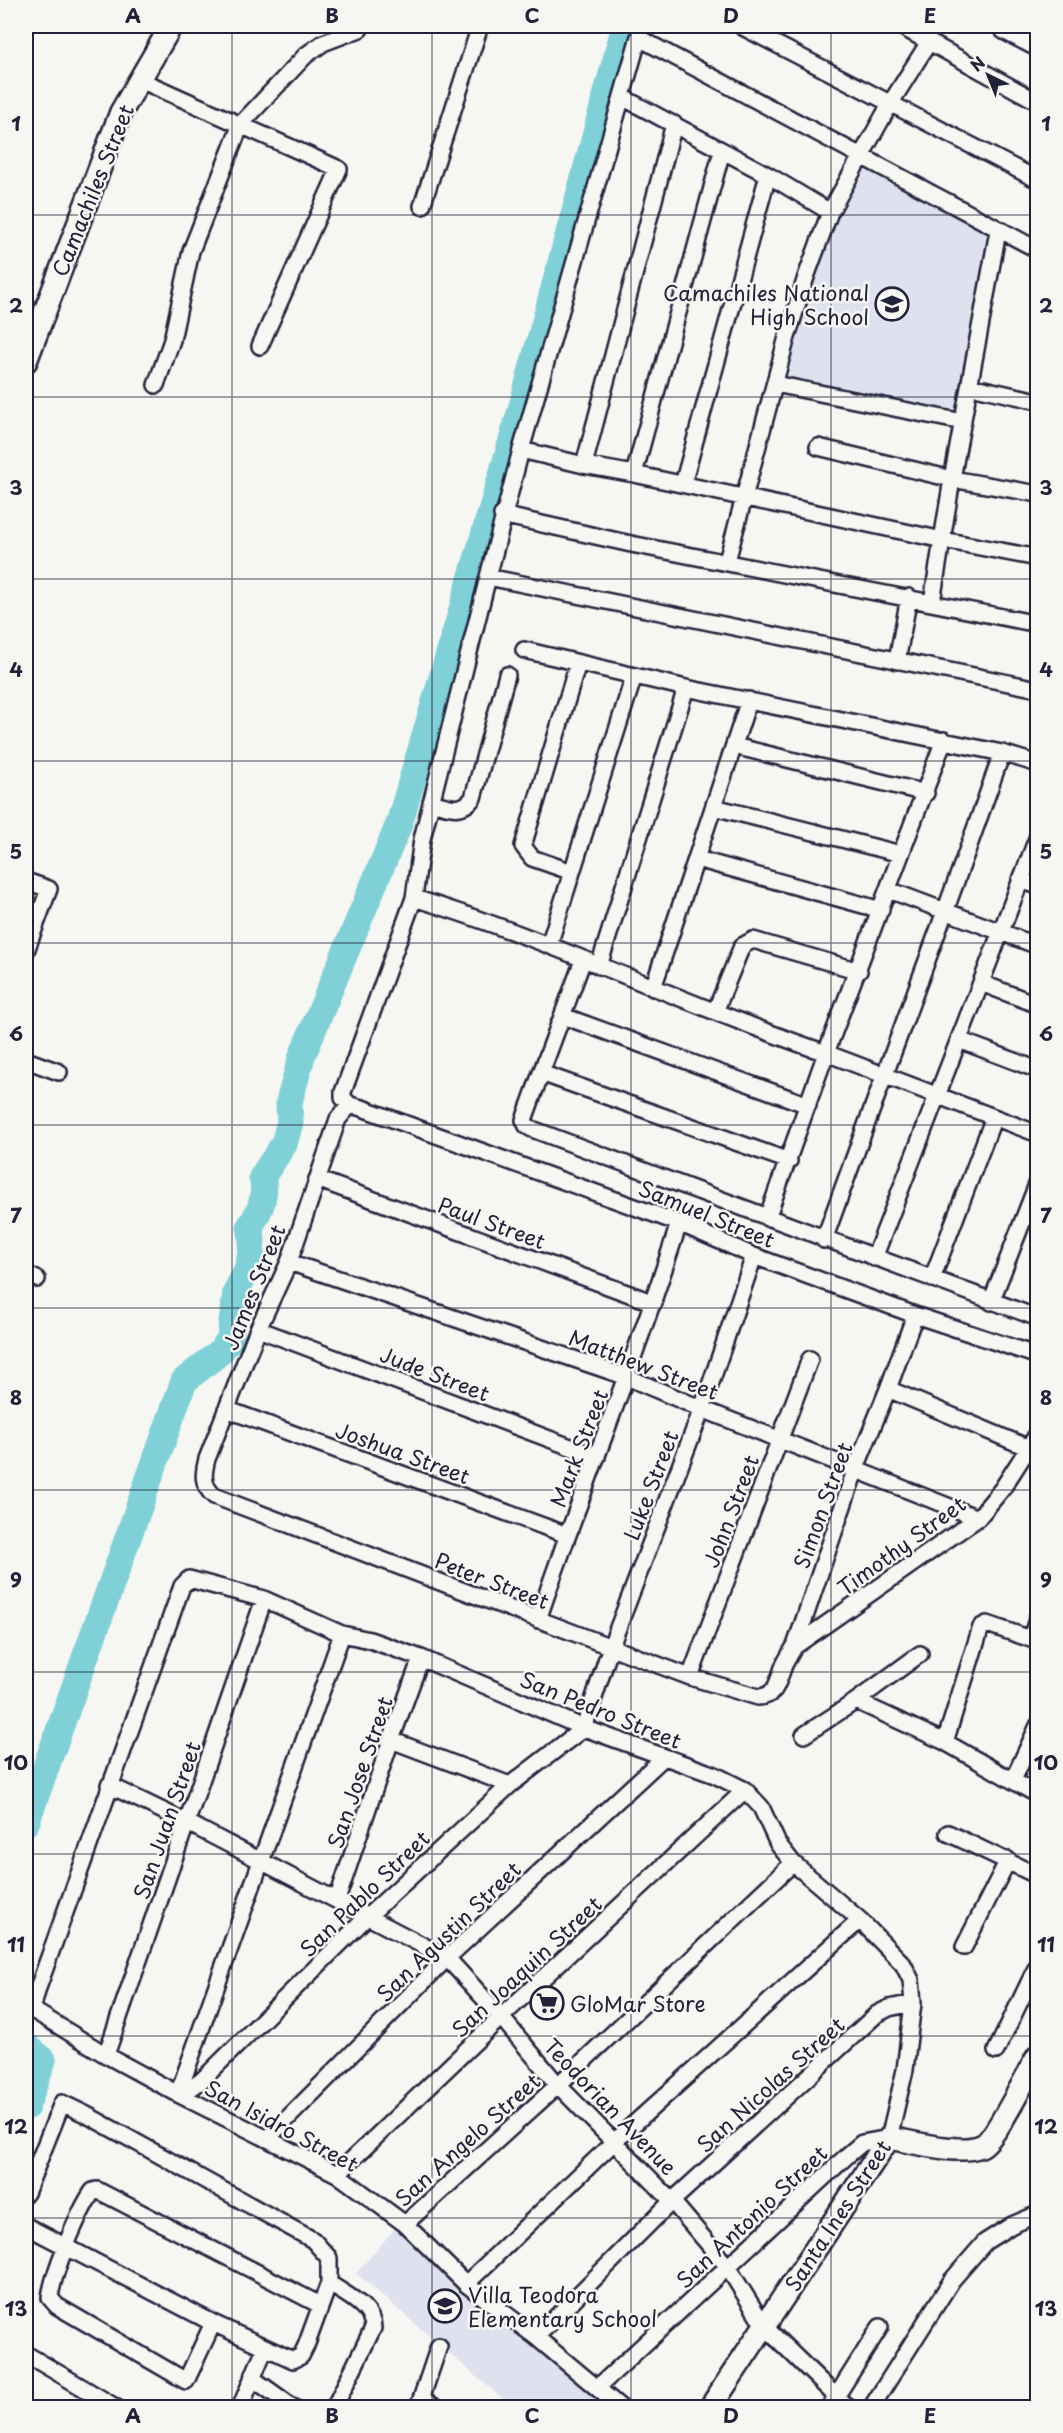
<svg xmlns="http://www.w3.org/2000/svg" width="1063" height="2433" font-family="'Playpen Sans',sans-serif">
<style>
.built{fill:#dfe2ee}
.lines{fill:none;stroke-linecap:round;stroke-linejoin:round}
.river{stroke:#7fd0d7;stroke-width:27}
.street-casing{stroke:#22223b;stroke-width:20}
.secondary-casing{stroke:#22223b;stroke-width:26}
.highway-casing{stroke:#22223b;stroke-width:32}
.street{stroke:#f6f6f2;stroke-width:15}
.secondary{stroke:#f6f6f2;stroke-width:21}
.highway{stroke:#f6f6f2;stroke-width:27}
.grid{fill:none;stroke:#22223b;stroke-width:1.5;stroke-opacity:0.55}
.labels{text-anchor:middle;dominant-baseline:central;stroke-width:5;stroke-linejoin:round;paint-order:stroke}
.street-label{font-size:21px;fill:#22223b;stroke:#f6f6f2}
.poi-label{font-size:21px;fill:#22223b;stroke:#f6f6f2;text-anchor:start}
.neatline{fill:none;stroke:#22223b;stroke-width:2}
.grid-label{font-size:20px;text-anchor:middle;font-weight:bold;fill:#22223b}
</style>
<rect width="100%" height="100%" fill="#f6f6f2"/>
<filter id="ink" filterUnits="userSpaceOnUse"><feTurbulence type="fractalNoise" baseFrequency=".0167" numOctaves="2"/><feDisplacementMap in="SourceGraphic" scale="12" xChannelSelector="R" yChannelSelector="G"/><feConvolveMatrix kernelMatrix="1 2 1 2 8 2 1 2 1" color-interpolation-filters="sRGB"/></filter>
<g filter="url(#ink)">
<path class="built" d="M 873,160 L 998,225 L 959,417 L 782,383 L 814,265 L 850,185 Z
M 398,2225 L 617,2407 L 512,2407 L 356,2273 Z"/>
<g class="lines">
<path class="river" d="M 26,1823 L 184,1381 L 220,1352 L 230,1339 L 236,1292 L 247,1270 L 251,1253 L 252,1239 L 250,1226 C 260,1212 267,1194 262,1177 L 284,1144 L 290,1122 L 289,1102 L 302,1056 L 399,824 L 523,403 L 625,26
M 26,2046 L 43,2060 L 26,2107"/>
<g class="street-casing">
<path id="street" d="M 642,26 L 521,450 L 488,577 L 1038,689
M 741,26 L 1038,180
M 900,26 L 1038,102
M 639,38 L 1038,250
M 138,79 L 339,169 L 260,346
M 622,97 L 768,175 L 830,212
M 422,206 L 480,26
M 775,384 L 963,422
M 156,385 L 172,340 L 191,251 L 241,124 L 306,55 L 323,43 L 360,29
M 970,386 L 1038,401
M 818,447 L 952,479 L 1038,494
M 521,450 L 584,465 L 634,474 L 943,540 L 1038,558
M 584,465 L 674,124
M 634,474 L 722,151
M 683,484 L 768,175
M 502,515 L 631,544 L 1038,624
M 727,561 L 787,337 L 806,277 L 830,212 L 890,104 L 929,42
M 488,577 L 422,839 L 414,898 C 555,941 687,1006 826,1053 L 767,1218
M 932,602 L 952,479 L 998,231
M 524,650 L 686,688 L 1002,753 L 1038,764
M 897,661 L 909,597
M 944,740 L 826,1053 L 1038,1134
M 734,746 L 926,793
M 431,802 C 447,806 461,814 473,798 L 507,675
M 714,807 L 901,854
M 697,859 L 881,910
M 572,872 L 532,858 L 523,846 L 578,663
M 1020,880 L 1038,886
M 26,881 L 49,889 L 26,951
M 889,890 L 1038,946
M 549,945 L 634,676
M 583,960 L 541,1073 L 789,1161
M 599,966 L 686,688
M 981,983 L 1038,1005
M 653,988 L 749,700
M 715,1012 L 742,946 L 753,940 L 859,971
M 563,1016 L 808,1105
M 959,1040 L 1038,1070
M 26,1060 L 59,1072
M 541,1073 L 524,1120 L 527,1126 L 532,1129 L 1038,1318
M 350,1105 L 343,1098 L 343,1092 L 414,898
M 317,1179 L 654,1303
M 824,1240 C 883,1077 945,916 1002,753
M 874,1258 L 1038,836
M 289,1262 L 627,1377 L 702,1409 L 978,1518
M 26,1274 L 37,1279
M 932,1279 L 994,1117
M 991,1302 L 1038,1182
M 915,1315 L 888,1389 L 856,1468 L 795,1646 C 791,1652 788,1658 785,1663 C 778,1678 778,1697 758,1697 L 690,1677 L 214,1496 C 202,1485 203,1474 207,1459 L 258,1329 L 289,1262 L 338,1119 L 350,1105 L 362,1108 L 679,1223 L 754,1256 L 915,1315 L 1038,1356
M 258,1329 L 597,1457
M 888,1389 L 1029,1448
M 226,1409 L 567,1535
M 1038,1616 L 1031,1639 L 1038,1641
M 538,1620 C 583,1486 637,1357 679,1223
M 795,1646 L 978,1518 L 1002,1489 L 1038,1433
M 690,1677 L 810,1359
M 856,1701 L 945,1742 L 1038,1795
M 804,1735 L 856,1701 L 920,1654
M 391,1740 L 510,1785
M 945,1742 L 981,1627 L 987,1624 L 1031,1639
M 1013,1780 L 1038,1726
M 109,1785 L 188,1823 L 447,1958 L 501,2017 L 558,2085 L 672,2201 L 727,2266 L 765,2327 L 848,2408
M 948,1833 L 1038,1876
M 337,1900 L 391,1740 L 421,1658
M 964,1947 L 1008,1860
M 996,2051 L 1038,1964
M 106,2055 L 264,1599
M 178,2094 L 190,2089 L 201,2081 L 367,1917 L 510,1785 L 584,1728 L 611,1646 L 702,1409 L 754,1256
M 178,2094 L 342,1634
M 267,2139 L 447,1958 L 663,1758
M 337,2174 L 501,2017 L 745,1790
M 26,2193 L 62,2103 L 87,2115 L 313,2240 L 329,2258 L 329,2283 L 306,2346 L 301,2356 L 293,2360 L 213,2323 L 26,2226
M 405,2224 L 558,2085 L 793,1863
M 329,2283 C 345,2295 373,2306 373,2328 L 334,2408
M 466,2284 L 615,2141 L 860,1920
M 213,2323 L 186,2381 L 57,2306 L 50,2298 C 53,2272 78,2213 93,2191 L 97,2190 L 320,2305
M 536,2337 L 672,2201 L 877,2014 L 889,2008 L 913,2003
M 26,2354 L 117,2408
M 252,2378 L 294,2408
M 597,2388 L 849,2154 L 862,2143 L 889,2138 L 905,2070 L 913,2003 L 911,1980 L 903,1964 L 860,1920 L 793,1863 L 778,1844 L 761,1807 L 745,1790 L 715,1775 L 584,1728 L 421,1658 L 370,1640 L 342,1634 L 264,1599 L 189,1579 L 182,1586 L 38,1988 L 33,2006 L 36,2012 L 106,2055 L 178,2094 L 337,2174 L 405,2224 L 466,2284 L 536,2337 L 621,2408
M 423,2399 L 436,2408
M 240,2408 L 265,2348
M 418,2408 L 439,2346
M 829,2408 L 880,2327
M 871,2408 L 952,2280 L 985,2242 L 1012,2225 L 1038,2214"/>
</g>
<g class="secondary-casing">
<path id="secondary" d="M 26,361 L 121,112 L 171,26
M 710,2408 L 889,2138 C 913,2142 959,2155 981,2146 C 995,2141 1028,2072 1038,2056"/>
</g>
<g class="highway-casing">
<path id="highway" d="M 1007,26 L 1038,42"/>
</g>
<use href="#street" class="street"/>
<use href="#secondary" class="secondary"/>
<use href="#highway" class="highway"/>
</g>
</g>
<path class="grid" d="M 232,26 L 232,2408M 432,26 L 432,2408M 631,26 L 631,2408M 831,26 L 831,2408M 26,215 L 1038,215M 26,397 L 1038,397M 26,579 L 1038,579M 26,761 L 1038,761M 26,943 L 1038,943M 26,1125 L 1038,1125M 26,1308 L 1038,1308M 26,1490 L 1038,1490M 26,1672 L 1038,1672M 26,1854 L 1038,1854M 26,2036 L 1038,2036M 26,2218 L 1038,2218"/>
<defs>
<g id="school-ring" transform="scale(1.725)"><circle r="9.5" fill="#f6f6f2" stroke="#22223b" stroke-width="1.5"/><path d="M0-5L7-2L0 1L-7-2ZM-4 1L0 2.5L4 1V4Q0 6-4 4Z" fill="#22223b"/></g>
<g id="supermarket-ring" transform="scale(1.725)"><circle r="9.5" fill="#f6f6f2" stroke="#22223b" stroke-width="1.5"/><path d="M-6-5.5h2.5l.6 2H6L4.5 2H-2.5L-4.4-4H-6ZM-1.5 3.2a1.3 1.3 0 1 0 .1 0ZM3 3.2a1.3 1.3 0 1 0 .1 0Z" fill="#22223b"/></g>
</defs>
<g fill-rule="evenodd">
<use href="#school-ring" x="892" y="304"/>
<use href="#supermarket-ring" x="547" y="2003"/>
<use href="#school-ring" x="445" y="2306"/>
</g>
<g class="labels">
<g class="street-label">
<text transform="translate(92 190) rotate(-68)">Camachiles Street</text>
<text transform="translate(707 1213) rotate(22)">Samuel Street</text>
<text transform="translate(492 1222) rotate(20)">Paul Street</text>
<text transform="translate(253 1287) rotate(-68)">James Street</text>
<text transform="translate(644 1364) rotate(21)">Matthew Street</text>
<text transform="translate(435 1373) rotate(21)">Jude Street</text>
<text transform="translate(578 1448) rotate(-69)">Mark Street</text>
<text transform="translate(403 1452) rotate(20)">Joshua Street</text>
<text transform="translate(650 1485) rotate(-69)">Luke Street</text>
<text transform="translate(822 1505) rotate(-70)">Simon Street</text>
<text transform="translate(730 1511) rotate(-69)">John Street</text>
<text transform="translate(901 1545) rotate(-36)">Timothy Street</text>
<text transform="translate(492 1580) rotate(21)">Peter Street</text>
<text transform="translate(601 1709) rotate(22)">San Pedro Street</text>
<text transform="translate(359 1772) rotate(-71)">San Jose Street</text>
<text transform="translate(166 1820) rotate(-71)">San Juan Street</text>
<text transform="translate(364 1893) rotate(-44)">San Pablo Street</text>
<text transform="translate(448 1931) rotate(-44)">San Agustin Street</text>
<text transform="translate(526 1966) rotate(-43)">San Joaquin Street</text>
<text transform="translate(770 2084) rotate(-42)">San Nicolas Street</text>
<text transform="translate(611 2106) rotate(46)">Teodorian Avenue</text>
<text transform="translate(282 2125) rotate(28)">San Isidro Street</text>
<text transform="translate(467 2139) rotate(-42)">San Angelo Street</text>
<text transform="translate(837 2215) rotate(-57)">Santa Ines Street</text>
<text transform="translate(751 2216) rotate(-43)">San Antonio Street</text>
</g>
<g class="poi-label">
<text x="869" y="292" text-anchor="end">Camachiles National<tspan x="869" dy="24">High School</tspan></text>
<text x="570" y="2003">GloMar Store</text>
<text x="468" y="2294">Villa Teodora<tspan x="468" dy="24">Elementary School</tspan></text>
</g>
</g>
<rect width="1063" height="2433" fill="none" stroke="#f6f6f2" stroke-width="66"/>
<g transform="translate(988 75) rotate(317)" stroke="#f6f6f2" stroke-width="4.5" paint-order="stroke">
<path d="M0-4.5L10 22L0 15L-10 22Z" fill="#22223b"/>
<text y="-9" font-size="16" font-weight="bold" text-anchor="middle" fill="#22223b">N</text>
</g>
<rect x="33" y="33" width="997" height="2367" class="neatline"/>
<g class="grid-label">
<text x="133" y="23">A</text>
<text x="332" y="23">B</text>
<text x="532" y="23">C</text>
<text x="731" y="23">D</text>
<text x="930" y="23">E</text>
<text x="16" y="131">1</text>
<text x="1046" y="131">1</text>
<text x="16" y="313">2</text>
<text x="1046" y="313">2</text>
<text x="16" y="495">3</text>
<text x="1046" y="495">3</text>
<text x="16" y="677">4</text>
<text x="1046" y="677">4</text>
<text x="16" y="859">5</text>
<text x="1046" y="859">5</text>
<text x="16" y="1041">6</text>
<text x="1046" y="1041">6</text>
<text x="16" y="1223">7</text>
<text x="1046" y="1223">7</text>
<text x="16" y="1405">8</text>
<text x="1046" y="1405">8</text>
<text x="16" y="1587">9</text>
<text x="1046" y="1587">9</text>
<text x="16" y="1770">10</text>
<text x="1046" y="1770">10</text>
<text x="16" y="1952">11</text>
<text x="1046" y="1952">11</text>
<text x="16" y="2134">12</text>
<text x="1046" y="2134">12</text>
<text x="16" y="2316">13</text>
<text x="1046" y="2316">13</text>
<text x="133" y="2423">A</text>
<text x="332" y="2423">B</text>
<text x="532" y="2423">C</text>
<text x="731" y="2423">D</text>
<text x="930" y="2423">E</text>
</g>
</svg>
